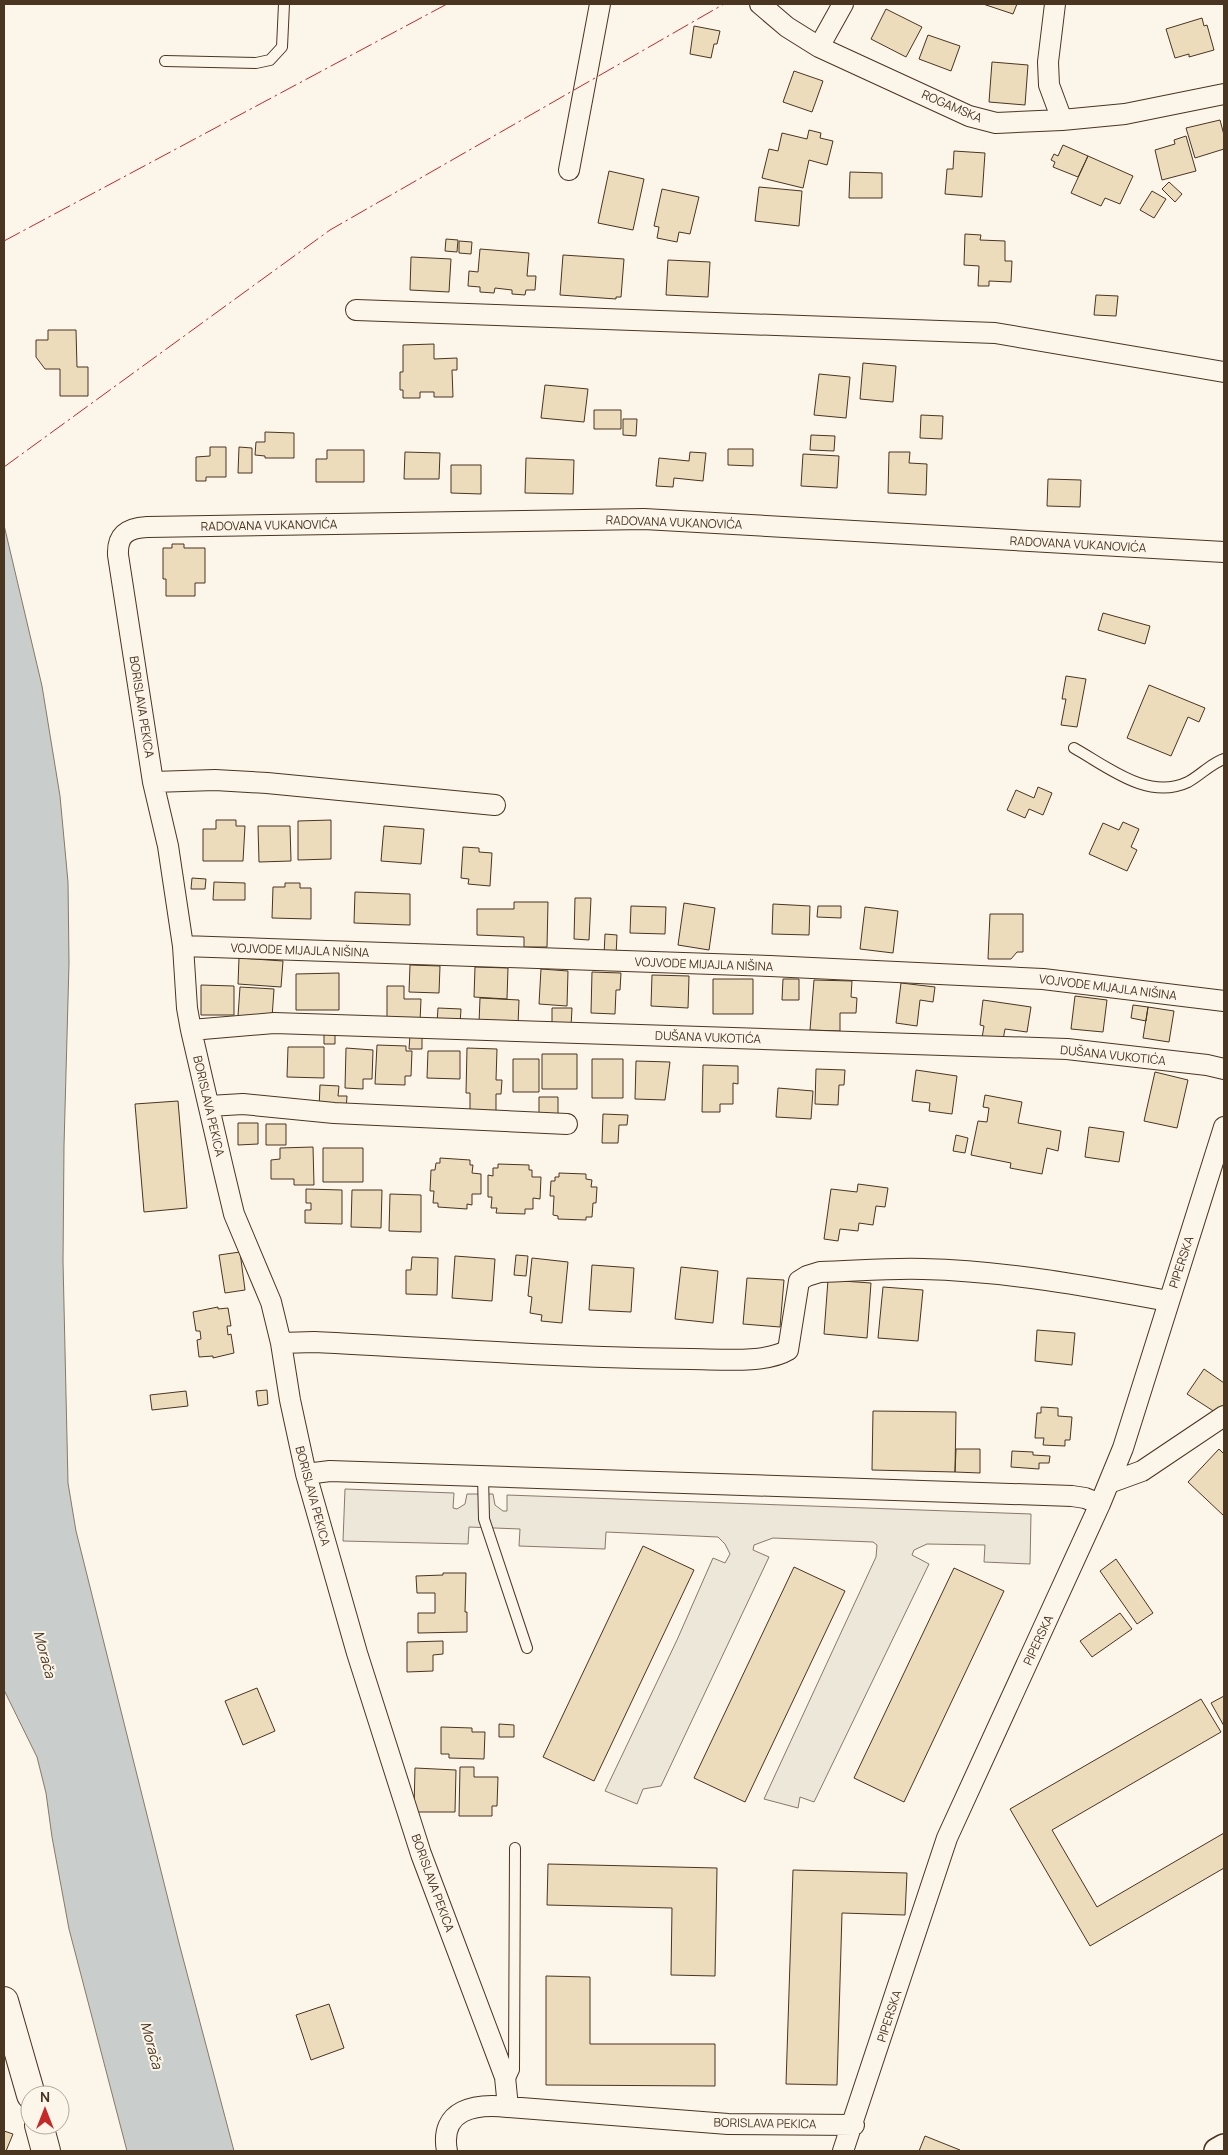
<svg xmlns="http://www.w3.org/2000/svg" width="1228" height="2155" font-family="Manrope,sans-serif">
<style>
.parking{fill:#ede7d9;stroke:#887966}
.water{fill:#c9cecd;stroke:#887966}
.building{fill:#ecdcbc;stroke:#4a3520}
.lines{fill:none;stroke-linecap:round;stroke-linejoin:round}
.service-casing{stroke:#4a3520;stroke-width:12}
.minor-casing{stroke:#4a3520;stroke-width:22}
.tertiary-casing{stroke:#4a3520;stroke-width:28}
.secondary-casing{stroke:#4a3520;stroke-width:30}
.service{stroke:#fbf6e9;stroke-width:10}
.minor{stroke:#fbf6e9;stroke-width:20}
.tertiary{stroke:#fbf6e9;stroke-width:25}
.secondary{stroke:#fbf6e9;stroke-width:28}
.power{stroke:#c62828;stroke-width:1;stroke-dasharray:18 4 2.5 4;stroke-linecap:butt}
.labels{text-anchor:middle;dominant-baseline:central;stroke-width:4;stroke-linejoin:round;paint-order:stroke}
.street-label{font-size:12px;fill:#4a3520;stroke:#fbf6e9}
.water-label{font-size:14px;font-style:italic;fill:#4a3520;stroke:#fbf6e9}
</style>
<rect width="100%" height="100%" fill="#fbf6e9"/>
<path class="parking" d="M 345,1489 L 454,1493 L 453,1508 L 457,1509 L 465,1504 L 467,1494 L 493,1494 L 495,1505 L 503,1511 L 507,1511 L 507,1495 L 1031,1514 L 1030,1564 L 984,1562 L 985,1545 L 927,1544 L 914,1550 L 912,1555 L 929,1564 L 814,1802 L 800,1797 L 798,1808 L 764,1799 L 876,1557 L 877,1545 L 873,1542 L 773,1538 L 754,1545 L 753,1550 L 769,1557 L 661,1786 L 643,1789 L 637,1804 L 605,1791 L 677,1640 L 713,1558 L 725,1563 L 730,1554 L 725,1544 L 718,1537 L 606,1532 L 605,1549 L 519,1546 L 520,1529 L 469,1527 L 468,1544 L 343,1541 Z"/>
<path class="water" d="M 4,525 L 42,686 L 60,796 L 68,882 L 69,963 L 64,1146 L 63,1261 L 68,1483 L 76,1531 L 179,1943 L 234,2151 L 127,2151 L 69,1929 L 52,1837 L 46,1793 L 37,1757 L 4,1690 Z"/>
<path class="building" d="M 983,4 L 1017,4 L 1013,14 Z
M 886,9 L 922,27 L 906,57 L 871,39 Z
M 1202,18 L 1204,26 L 1207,25 L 1214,50 L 1189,57 L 1189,54 L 1175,58 L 1166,29 Z
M 694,26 L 720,31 L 717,44 L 714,44 L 711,58 L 690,54 Z
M 928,35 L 960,46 L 951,71 L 919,59 Z
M 992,62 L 1028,65 L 1025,105 L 989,102 Z
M 794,71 L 823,81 L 812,112 L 783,102 Z
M 1220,120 L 1224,135 L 1224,149 L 1195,158 L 1186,128 Z
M 809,130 L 821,133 L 820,138 L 833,141 L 827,165 L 809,160 L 803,188 L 762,178 L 769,149 L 778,151 L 782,133 L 807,139 Z
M 1186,136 L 1196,171 L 1162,180 L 1155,150 L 1175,144 L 1174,140 Z
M 1063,145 L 1088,156 L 1078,177 L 1053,167 L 1055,162 L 1051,160 L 1054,154 L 1058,156 Z
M 954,151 L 985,153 L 982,197 L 945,194 L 947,169 L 953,169 Z
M 1088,156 L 1133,176 L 1120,204 L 1105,198 L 1101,206 L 1071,193 Z
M 609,171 L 644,179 L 633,230 L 598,223 Z
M 850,172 L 882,173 L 882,198 L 849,198 Z
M 1169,182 L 1182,194 L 1175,202 L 1162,189 Z
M 759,187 L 802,191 L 799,226 L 755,221 Z
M 662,189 L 699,197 L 690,234 L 679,232 L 677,242 L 657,238 L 659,227 L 654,226 Z
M 1152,191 L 1166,199 L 1154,218 L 1140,210 Z
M 965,234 L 981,235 L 980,240 L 1005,241 L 1005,261 L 1012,261 L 1011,282 L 989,281 L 989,286 L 978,286 L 979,266 L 964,265 Z
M 446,239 L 458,240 L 457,252 L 445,251 Z
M 459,241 L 472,242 L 471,254 L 459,253 Z
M 480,249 L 529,253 L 527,276 L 536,276 L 535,290 L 526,290 L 525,295 L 512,294 L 512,290 L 495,288 L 494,293 L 480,292 L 480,287 L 468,286 L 469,271 L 478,272 Z
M 563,255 L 624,259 L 621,297 L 616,297 L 616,299 L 560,295 Z
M 411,257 L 451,259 L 449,292 L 410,290 Z
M 668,260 L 710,262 L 708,297 L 666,295 Z
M 1096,295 L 1118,296 L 1116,316 L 1094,315 Z
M 48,330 L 76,330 L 77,367 L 88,367 L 88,396 L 60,396 L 60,369 L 45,369 L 36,357 L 36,340 L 48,340 Z
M 434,344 L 434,359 L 457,358 L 457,370 L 452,370 L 453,397 L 434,397 L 434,392 L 420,392 L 420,398 L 403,398 L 403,390 L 400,390 L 400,372 L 403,372 L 403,345 Z
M 863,363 L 896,366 L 893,402 L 860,399 Z
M 819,374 L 850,377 L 846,418 L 814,415 Z
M 545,385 L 588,389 L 584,422 L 541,418 Z
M 594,410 L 621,410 L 621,429 L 594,429 Z
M 921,415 L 943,416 L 942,439 L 920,438 Z
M 623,419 L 637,419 L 636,436 L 623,435 Z
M 265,432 L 294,433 L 294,458 L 265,458 L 265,456 L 255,455 L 256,442 L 265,442 Z
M 811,435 L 835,436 L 834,451 L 810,450 Z
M 210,447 L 226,447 L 226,477 L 206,477 L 206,481 L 196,481 L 196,457 L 210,456 Z
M 239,447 L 252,448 L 252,473 L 238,473 Z
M 728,449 L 753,449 L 753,466 L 728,465 Z
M 327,450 L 364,450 L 364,482 L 316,482 L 316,459 L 327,459 Z
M 405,452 L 440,453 L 439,479 L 404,479 Z
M 690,452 L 706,453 L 703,481 L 674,478 L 673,487 L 656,486 L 659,458 L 689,461 Z
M 889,452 L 910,452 L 909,463 L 927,464 L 926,495 L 888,493 Z
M 803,454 L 839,456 L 837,488 L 801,486 Z
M 526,458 L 574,460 L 573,494 L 525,493 Z
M 451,465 L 481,465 L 481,494 L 451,493 Z
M 1048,479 L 1081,480 L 1080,507 L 1047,506 Z
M 172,544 L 184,544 L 184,548 L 205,548 L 205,583 L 195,583 L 195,596 L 166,596 L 166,579 L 163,579 L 163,548 L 172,548 Z
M 1103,613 L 1150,626 L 1145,644 L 1098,630 Z
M 1066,676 L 1086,679 L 1077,727 L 1061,725 L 1066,699 L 1062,699 Z
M 1149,685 L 1205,708 L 1199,722 L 1188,717 L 1171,756 L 1127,738 Z
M 1038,787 L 1052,793 L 1043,815 L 1029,809 L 1025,818 L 1007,810 L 1016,790 L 1034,798 Z
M 216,820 L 236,820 L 236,826 L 245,826 L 243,861 L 203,861 L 203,829 L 216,829 Z
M 331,820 L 331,859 L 298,860 L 298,821 Z
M 1123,822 L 1139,829 L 1131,847 L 1137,850 L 1127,871 L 1089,854 L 1103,823 L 1119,830 Z
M 258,826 L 290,826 L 291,861 L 259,862 Z
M 384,826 L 424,829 L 421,864 L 381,861 Z
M 463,847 L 479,848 L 479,852 L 492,853 L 490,886 L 468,884 L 469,879 L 461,878 Z
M 192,878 L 206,879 L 205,889 L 191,889 Z
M 214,882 L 245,883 L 245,900 L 213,900 Z
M 285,883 L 300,883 L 300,888 L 311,888 L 311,919 L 272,918 L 273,887 L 285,887 Z
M 355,892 L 410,894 L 410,925 L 354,923 Z
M 575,898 L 591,898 L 589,940 L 574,939 Z
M 514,902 L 548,902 L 547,947 L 524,947 L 524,937 L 477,935 L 477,909 L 514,909 Z
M 684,903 L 715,908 L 709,950 L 678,945 Z
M 773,904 L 810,906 L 809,935 L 772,934 Z
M 631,906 L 666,907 L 665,934 L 630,933 Z
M 818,906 L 841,906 L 841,918 L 817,917 Z
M 865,907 L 898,911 L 893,953 L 860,949 Z
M 990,914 L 1023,914 L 1023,952 L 1017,952 L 1011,959 L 988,959 Z
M 605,934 L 617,935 L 616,956 L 604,956 Z
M 239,958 L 283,961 L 281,987 L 238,984 Z
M 410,965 L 440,966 L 439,993 L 409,992 Z
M 475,967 L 508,968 L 507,999 L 474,997 Z
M 541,969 L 568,971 L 567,1006 L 539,1004 Z
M 592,972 L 621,973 L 620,990 L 616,990 L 615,1014 L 591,1013 Z
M 339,973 L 339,1010 L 296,1010 L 296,974 Z
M 652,975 L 689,976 L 688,1008 L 651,1006 Z
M 713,979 L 753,979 L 753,1014 L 713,1014 Z
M 783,979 L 799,979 L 799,1000 L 782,1000 Z
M 814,980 L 852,981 L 851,997 L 857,998 L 856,1013 L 840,1013 L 840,1031 L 810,1030 Z
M 901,983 L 935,987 L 933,1002 L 920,1000 L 917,1026 L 896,1023 Z
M 201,985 L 234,986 L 234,1015 L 201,1015 Z
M 387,986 L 404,986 L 404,999 L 421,999 L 420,1022 L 387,1022 Z
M 240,987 L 274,989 L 272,1018 L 238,1016 Z
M 1075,996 L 1107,1000 L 1103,1032 L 1071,1029 Z
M 480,998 L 519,1000 L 518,1025 L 479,1023 Z
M 983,1000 L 1031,1007 L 1027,1032 L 1005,1029 L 1003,1040 L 982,1038 L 984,1026 L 980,1025 Z
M 1133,1005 L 1148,1007 L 1146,1021 L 1131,1018 Z
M 1148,1007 L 1174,1011 L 1169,1042 L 1143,1038 Z
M 438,1008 L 461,1009 L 460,1024 L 437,1023 Z
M 552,1008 L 572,1008 L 571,1027 L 552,1026 Z
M 324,1031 L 335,1032 L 335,1044 L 324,1044 Z
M 410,1035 L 422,1035 L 422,1049 L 409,1049 Z
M 377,1045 L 406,1046 L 406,1051 L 412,1051 L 411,1076 L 405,1076 L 405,1085 L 375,1084 Z
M 288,1047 L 324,1047 L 324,1078 L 287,1077 Z
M 346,1048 L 373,1050 L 372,1079 L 363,1079 L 363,1089 L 345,1088 Z
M 467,1048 L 497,1049 L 496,1080 L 502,1080 L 501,1094 L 496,1094 L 496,1111 L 470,1111 L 470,1093 L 466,1093 Z
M 428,1051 L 460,1051 L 460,1079 L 427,1078 Z
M 542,1054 L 577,1054 L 577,1089 L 542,1089 Z
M 513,1059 L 539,1059 L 539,1092 L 513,1092 Z
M 592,1059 L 623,1059 L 623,1098 L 592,1098 Z
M 636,1061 L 670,1062 L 665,1100 L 635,1099 Z
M 703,1065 L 738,1066 L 738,1084 L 733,1083 L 733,1104 L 720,1104 L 720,1112 L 702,1112 Z
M 816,1069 L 845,1070 L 844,1085 L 839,1085 L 838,1105 L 815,1104 Z
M 916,1070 L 957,1076 L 952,1114 L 929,1111 L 930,1103 L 912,1101 Z
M 1155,1072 L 1188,1080 L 1177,1128 L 1144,1121 Z
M 320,1085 L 339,1086 L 338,1096 L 347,1096 L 346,1110 L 319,1109 Z
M 778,1088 L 813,1091 L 811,1119 L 776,1117 Z
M 985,1095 L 1022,1102 L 1018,1123 L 1061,1131 L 1058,1151 L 1047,1148 L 1042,1174 L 1010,1168 L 1011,1163 L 971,1155 L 978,1121 L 987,1122 L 989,1108 L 983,1107 Z
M 539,1097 L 558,1097 L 558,1117 L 539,1117 Z
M 178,1101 L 187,1208 L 144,1212 L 135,1104 Z
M 603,1114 L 628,1115 L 627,1125 L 619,1125 L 618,1143 L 602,1143 Z
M 238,1123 L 258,1123 L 258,1144 L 238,1145 Z
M 266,1124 L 286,1124 L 286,1145 L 266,1145 Z
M 1089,1127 L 1124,1132 L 1119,1162 L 1085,1157 Z
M 956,1135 L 968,1138 L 965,1153 L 953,1151 Z
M 313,1147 L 314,1185 L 294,1185 L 294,1179 L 271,1179 L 271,1160 L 280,1159 L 280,1148 Z
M 323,1148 L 363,1148 L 363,1182 L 323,1182 Z
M 440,1158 L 470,1160 L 470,1165 L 473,1165 L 472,1173 L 481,1174 L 481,1194 L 472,1194 L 472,1205 L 467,1204 L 467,1209 L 438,1207 L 438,1203 L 433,1203 L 434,1191 L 430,1191 L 431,1170 L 435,1170 L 436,1163 L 440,1163 Z
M 498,1164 L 529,1165 L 529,1170 L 532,1170 L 532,1177 L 541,1177 L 540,1199 L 533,1198 L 533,1209 L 525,1209 L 525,1214 L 496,1213 L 497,1208 L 491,1208 L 492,1197 L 488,1197 L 488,1175 L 493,1176 L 493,1168 L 498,1168 Z
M 559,1173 L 586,1174 L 586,1179 L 592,1180 L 591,1187 L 597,1187 L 596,1203 L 593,1203 L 592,1217 L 586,1217 L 586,1220 L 558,1219 L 558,1216 L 553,1215 L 554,1196 L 550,1196 L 551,1181 L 555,1181 L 555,1177 L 559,1177 Z
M 858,1184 L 888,1188 L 885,1207 L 876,1206 L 873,1225 L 859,1223 L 858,1231 L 840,1229 L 838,1241 L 824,1239 L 831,1189 L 857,1192 Z
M 306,1189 L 342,1190 L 342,1224 L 305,1223 L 305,1210 L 311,1210 L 311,1203 L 306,1203 Z
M 352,1190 L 382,1190 L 381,1228 L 351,1227 Z
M 390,1194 L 421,1195 L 421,1232 L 389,1231 Z
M 240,1252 L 245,1290 L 225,1293 L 219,1255 Z
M 516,1255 L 528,1256 L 526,1276 L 514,1275 Z
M 455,1256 L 495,1259 L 492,1301 L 452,1298 Z
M 412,1257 L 438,1258 L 437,1295 L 406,1294 L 406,1270 L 411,1270 Z
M 532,1258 L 568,1262 L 562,1323 L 541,1321 L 542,1315 L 530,1313 L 532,1297 L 528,1296 Z
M 592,1265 L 634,1268 L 631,1312 L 589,1310 Z
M 681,1267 L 718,1271 L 713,1323 L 675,1319 Z
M 747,1278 L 784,1280 L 780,1327 L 743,1324 Z
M 828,1280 L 871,1283 L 867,1338 L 824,1334 Z
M 883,1287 L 923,1290 L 918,1341 L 878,1338 Z
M 218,1307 L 218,1309 L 228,1308 L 231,1326 L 227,1326 L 228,1335 L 231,1334 L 234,1353 L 213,1358 L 213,1356 L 199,1357 L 197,1340 L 201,1339 L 200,1331 L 196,1331 L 193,1312 Z
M 1037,1330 L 1075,1333 L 1072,1365 L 1035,1361 Z
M 1204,1369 L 1224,1383 L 1224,1404 L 1218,1414 L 1187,1394 Z
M 267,1390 L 268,1404 L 258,1406 L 256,1391 Z
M 186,1391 L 188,1406 L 152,1410 L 150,1395 Z
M 1041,1407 L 1058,1408 L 1058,1416 L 1072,1417 L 1070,1440 L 1065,1440 L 1065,1446 L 1043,1445 L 1044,1438 L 1035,1438 L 1037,1413 L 1041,1413 Z
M 873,1411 L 956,1412 L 955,1472 L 872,1470 Z
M 956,1449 L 980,1449 L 980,1473 L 955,1472 Z
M 1219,1449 L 1224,1454 L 1224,1516 L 1188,1482 Z
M 1012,1451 L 1033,1452 L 1033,1455 L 1050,1456 L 1049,1463 L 1039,1463 L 1039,1469 L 1011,1467 Z
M 643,1546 L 694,1570 L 594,1781 L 543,1757 Z
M 1116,1559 L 1153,1613 L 1137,1624 L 1100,1571 Z
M 794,1567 L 845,1591 L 745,1802 L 694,1778 Z
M 954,1568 L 1004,1591 L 904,1802 L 854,1778 Z
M 443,1573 L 466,1573 L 465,1612 L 467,1612 L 467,1632 L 418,1633 L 418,1613 L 435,1613 L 435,1593 L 417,1593 L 416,1576 L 443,1575 Z
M 1120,1613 L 1132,1629 L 1092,1657 L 1080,1641 Z
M 443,1641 L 443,1654 L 433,1655 L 433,1671 L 407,1672 L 407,1642 Z
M 257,1688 L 275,1731 L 243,1745 L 225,1701 Z
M 1224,1696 L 1224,1726 L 1211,1703 Z
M 1201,1699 L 1221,1732 L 1052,1830 L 1097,1907 L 1224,1833 L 1224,1868 L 1090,1946 L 1010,1809 Z
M 499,1724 L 514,1725 L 514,1737 L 499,1737 Z
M 441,1727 L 472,1728 L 472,1732 L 485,1732 L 484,1759 L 449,1758 L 449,1754 L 441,1754 Z
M 460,1767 L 474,1767 L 474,1777 L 498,1777 L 497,1806 L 492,1806 L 492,1816 L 459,1816 Z
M 415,1768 L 456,1770 L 455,1812 L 414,1812 Z
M 548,1864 L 717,1868 L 715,1976 L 671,1975 L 672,1908 L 547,1905 Z
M 793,1870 L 907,1873 L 905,1915 L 842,1913 L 837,2085 L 786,2084 Z
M 546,1976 L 590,1977 L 590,2044 L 715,2044 L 715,2086 L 546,2085 Z
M 329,2004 L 344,2048 L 311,2060 L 296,2015 Z
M 4,2131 L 13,2134 L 6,2151 L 4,2151 Z
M 925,2136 L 960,2150 L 959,2151 L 919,2151 Z"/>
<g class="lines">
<g class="service-casing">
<path id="service" d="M 165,61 L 256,63 L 270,60 L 282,47 L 284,4
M 1074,748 C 1108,767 1148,801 1188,782 C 1201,775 1210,764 1224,759
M 483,1476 L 484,1519 L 527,1648
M 508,2083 L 514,2070 L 515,1848"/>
</g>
<g class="minor-casing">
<path id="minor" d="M 760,4 L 787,27 L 819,47 L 969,116 L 996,123 L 1062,120 L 1125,114 L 1224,94
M 1055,4 L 1048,62 L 1049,85 L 1062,120
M 819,47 L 843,4
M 569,170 L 600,4
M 356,310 L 995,333 L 1224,372
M 153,782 L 215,780 L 267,783 L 495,805
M 183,946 L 770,966 L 1043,979 L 1224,1001
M 191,1030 L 274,1023 L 1067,1049 L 1207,1065 L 1224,1069
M 209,1106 L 243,1104 L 334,1113 L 567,1124
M 281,1343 L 314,1342 C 439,1348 565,1358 691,1359 C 718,1359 765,1364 788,1350 L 799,1281 L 807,1276 L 820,1272 C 855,1271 889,1268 923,1269 C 1006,1271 1088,1286 1168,1301
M 306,1474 L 330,1471 L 1072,1496 L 1085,1498 L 1100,1504
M 1109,1483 L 1142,1471 L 1224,1416
M 854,2125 L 728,2124 L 508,2107 L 505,2077 L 421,1854 L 357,1653 L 306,1474 L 290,1400 L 281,1343 L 271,1302 L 234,1214 L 223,1168 L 191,1030 L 187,1008 L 183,946 L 168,846 L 153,782 L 118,555 C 117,534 128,528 147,527 L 644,519 L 1224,552
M 447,2151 C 439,2109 476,2103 508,2107
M 843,2151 L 947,1838 L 1100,1504 L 1123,1448 L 1224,1127"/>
</g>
<g class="tertiary-casing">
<path id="tertiary" d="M 1217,2151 L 1224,2147"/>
</g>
<g class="secondary-casing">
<path id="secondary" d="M 4,2001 L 31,2095
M 39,2125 L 46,2151"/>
</g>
<use href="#service" class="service"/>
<use href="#minor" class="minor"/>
<use href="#tertiary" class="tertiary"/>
<use href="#secondary" class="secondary"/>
<path class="power" d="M 4,241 L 447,4
M 4,467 L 330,230 L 724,4"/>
</g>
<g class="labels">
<g class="street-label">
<text transform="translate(952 106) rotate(23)">ROGAMSKA</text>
<text transform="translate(674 522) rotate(2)">RADOVANA VUKANOVIĆA</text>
<text transform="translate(269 525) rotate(-1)">RADOVANA VUKANOVIĆA</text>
<text transform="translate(1078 544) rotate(3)">RADOVANA VUKANOVIĆA</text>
<text transform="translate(142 707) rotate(81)">BORISLAVA PEKICA</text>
<text transform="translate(300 950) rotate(2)">VOJVODE MIJAJLA NIŠINA</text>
<text transform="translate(704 964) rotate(2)">VOJVODE MIJAJLA NIŠINA</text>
<text transform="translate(1108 987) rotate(7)">VOJVODE MIJAJLA NIŠINA</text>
<text transform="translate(708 1037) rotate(2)">DUŠANA VUKOTIĆA</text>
<text transform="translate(1113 1055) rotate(6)">DUŠANA VUKOTIĆA</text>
<text transform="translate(209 1106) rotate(77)">BORISLAVA PEKICA</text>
<text transform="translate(1181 1262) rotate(-72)">PIPERSKA</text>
<text transform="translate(313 1496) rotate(75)">BORISLAVA PEKICA</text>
<text transform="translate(1038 1640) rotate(-65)">PIPERSKA</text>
<text transform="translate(433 1883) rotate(70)">BORISLAVA PEKICA</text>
<text transform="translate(889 2016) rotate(-72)">PIPERSKA</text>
<text transform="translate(765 2123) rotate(1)">BORISLAVA PEKICA</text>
</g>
<g class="water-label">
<text transform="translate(45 1654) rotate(75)">Morača</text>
<text transform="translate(152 2045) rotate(75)">Morača</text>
</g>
</g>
<rect width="1228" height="2155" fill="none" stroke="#4a3520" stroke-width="10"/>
<g transform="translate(45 2110)"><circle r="24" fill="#fbf6e9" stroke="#b4a999"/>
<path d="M0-4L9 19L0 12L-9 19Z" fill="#c62828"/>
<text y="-8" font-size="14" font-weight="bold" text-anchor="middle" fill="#4a3520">N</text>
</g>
</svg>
